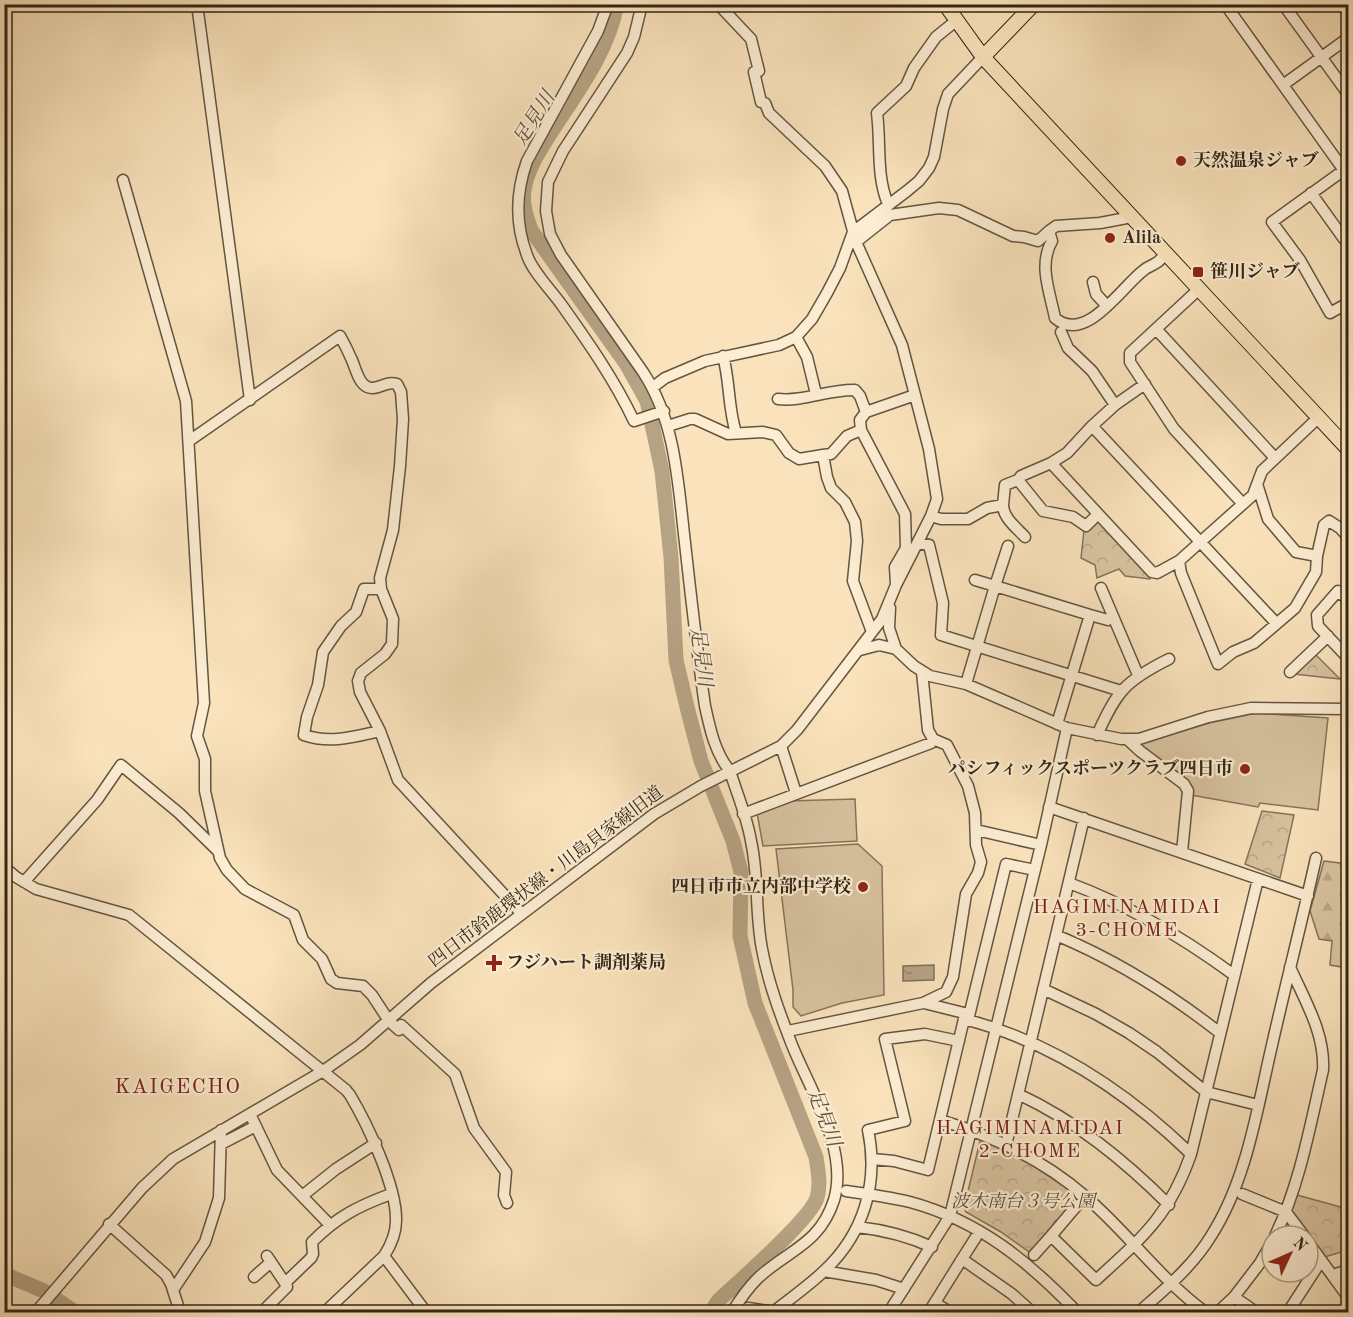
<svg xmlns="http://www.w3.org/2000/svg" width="1353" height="1317" font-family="'Old Standard TT','Noto Serif JP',serif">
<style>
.grass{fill:#d8c3a0;stroke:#85745b;stroke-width:1.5}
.forest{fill:url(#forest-firs);stroke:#85745b;stroke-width:1.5}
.park{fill:url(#park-crowns);stroke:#85745b;stroke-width:1.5}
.water{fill:url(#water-ripples);stroke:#817158;stroke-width:1.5}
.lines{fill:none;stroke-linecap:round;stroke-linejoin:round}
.river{stroke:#b6a384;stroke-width:15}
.minor-casing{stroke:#645540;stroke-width:13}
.major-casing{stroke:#322616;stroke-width:16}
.minor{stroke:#fcedd3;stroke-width:10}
.major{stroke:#fae3bc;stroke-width:14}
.poi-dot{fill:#8f2418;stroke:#fcedd3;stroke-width:2}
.labels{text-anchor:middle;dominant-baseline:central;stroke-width:4.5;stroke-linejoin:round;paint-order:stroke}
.poi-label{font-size:18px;font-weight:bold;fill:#322616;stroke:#fcedd3;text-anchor:start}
.street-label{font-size:18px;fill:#322616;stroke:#fcedd3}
.park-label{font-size:18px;font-style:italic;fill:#5c4d38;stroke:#fcedd3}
.water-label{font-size:20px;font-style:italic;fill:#60523c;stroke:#fcedd3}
.neighbourhood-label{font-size:20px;letter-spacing:1.5px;fill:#7a1f14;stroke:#fcedd3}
.quarter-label{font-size:21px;letter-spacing:1.5px;fill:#7a1f14;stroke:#fcedd3}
</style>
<defs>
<pattern id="forest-firs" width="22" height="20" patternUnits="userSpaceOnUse" patternTransform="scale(1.5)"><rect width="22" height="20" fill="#d8c3a0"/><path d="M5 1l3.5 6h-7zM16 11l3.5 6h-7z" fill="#baa789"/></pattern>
<pattern id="park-crowns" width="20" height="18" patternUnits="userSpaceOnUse" patternTransform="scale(1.5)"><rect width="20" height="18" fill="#d8c3a0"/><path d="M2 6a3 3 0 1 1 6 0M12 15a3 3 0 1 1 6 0" fill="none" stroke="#baa789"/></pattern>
<pattern id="water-ripples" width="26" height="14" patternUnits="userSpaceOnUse" patternTransform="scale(1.5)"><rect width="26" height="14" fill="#b6a384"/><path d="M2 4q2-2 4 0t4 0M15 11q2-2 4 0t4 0" fill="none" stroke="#95856b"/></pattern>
</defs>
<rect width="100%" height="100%" fill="#fae3bc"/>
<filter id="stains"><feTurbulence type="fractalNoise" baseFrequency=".00333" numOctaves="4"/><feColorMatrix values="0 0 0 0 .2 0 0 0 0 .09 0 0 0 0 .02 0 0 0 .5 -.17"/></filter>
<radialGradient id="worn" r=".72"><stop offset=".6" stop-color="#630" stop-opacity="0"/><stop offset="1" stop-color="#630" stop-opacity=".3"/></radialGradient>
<path class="grass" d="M 1257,713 L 1328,718 L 1318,810 L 1260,803 L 1258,807 L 1191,795 L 1139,744 L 1209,723 Z
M 855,799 L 857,841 L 763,846 L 757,813 L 787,801 Z
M 858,844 L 882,866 L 884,995 L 842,1003 L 801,1016 L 793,1007 L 793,990 L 776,849 Z"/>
<path class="forest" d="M 1324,861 L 1348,864 L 1348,968 L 1330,965 L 1332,941 L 1319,939 L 1310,911 Z"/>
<path class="park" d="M 1096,521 L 1099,522 L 1151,576 L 1150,579 L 1125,576 L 1119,569 L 1097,578 L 1095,565 L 1081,558 L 1084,530 Z
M 1315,654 L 1340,679 L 1293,674 Z
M 1262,811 L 1294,815 L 1280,878 L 1245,864 Z
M 983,1139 L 1009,1150 L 1078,1195 L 1078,1199 L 1032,1254 L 1001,1232 L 966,1212 L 964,1208 L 980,1141 Z
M 1297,1195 L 1348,1209 L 1348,1250 L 1325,1257 L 1292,1214 L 1291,1210 Z"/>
<path class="water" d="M 934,965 L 934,980 L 903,981 L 903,966 Z"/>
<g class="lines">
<path class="river" d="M 617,4 C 608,51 580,88 554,128 C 542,147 528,166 524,190 C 522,204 526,216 531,230 L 627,365 L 647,401 L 662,471 L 671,557 L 676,660 L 687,707 L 701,761 L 733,841 L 741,872 L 740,936 L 755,1003 L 816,1157 C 818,1171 821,1184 817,1198 C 810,1220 738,1282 718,1301 L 711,1312
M 4,1274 L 44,1291 L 75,1312"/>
<g class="minor-casing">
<path id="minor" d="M 197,4 L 250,400
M 608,4 L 598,31 L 527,161 C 516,192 515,224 527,255 C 532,271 551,290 561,304 C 588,342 614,379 634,421 L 664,411
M 642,4 L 634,37 L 627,53 L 563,151 L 548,182 L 546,211 L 550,234 L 561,255 L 643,372 C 676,422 678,484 685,543 C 691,597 697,652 705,706 C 710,729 715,753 730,771 C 737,794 747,817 751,841 C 759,877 755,914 762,949 C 768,982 780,1014 792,1045 C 810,1090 849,1150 834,1200 C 819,1246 787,1250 757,1279 C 747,1289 739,1301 732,1312
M 1225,4 L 1348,176
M 1283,4 L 1348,94
M 1342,4 L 1348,14
M 1283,85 L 1348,38
M 1344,170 L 1272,222 L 1300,260 L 1330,313 L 1348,303
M 123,180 L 186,401 L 204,703 L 197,736 L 205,759 L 205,791 L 220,858 L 227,870 L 245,889 L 294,915 L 303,940 L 322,959 L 331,979 L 337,983 L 363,986 L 372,995 L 389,1021 L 399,1030
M 1311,193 L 1344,239
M 888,204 C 876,176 881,144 877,113 L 906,86 L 914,68 L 936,37 L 957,20
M 1132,217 L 1100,223 L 1056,226 L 1049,231 L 1052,241 C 1038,265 1050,292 1055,318 C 1086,345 1122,286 1144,270 C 1147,267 1152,266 1156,263 C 1160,261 1163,257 1166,253
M 856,242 L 890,215 L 939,208 L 958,210 L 1013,236 L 1024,237 L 1038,241 L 1049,231
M 1093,282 L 1096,294 L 1107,306
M 1199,289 L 1130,353 L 1130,362 L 1174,429 L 1243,504
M 1156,329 L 1275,458
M 1061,332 L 1068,348 L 1092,371 L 1115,405
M 796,337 L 807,357 L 816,394
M 723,356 C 730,381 728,408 736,433
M 653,387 L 665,378 L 705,361 L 779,345 L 796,337 L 812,319 L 827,293 L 840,268 L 853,232 L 907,191 L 919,181 L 929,168 L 934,157 L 943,109 L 948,94 L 983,57
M 778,399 C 804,402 829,389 855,390 L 860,396 L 866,412
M 668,426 L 690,419 L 695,419 L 728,434 L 763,432 L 776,435 L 789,453 L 799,459 L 823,455 L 827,477 L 831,488 L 845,502 L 855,522 L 857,541 L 853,581 L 872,632
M 1092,426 L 1276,623
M 189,441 L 340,336 C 344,343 348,351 351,358 C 356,368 359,389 373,388 C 383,387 387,381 397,384 L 401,392 L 403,419 L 400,466 L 393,530 L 380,578 L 381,589 L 393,619 L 392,644 L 385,654 L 361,673 L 358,681 L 360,692 L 380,731 L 398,780 L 521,913
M 823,455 L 831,454 L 847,436 L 861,430
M 1051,463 L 1152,572 L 1157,573 L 1179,561 L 1253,495 L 1262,471 L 1319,417
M 1257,484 L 1268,519 L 1296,552 L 1317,556
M 1003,505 C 1003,518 1017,528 1025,537
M 1098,514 L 1086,526 L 1073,517 L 1043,511 L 1018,480 L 1021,476 L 1051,463 L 1067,453 L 1092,426 L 1115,405 L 1145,384
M 931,516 L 941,519 L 968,519 L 987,508 L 1003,505 L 1005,485 L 1018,480
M 918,543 L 929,545 L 943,603 L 941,635 L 1121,691
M 1179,561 L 1181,573 L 1218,664 L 1233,652 L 1254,643 L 1295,608 L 1316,572 L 1317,556 L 1324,525 L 1329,521 L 1340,528 L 1348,537
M 975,580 L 995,586 L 1008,546
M 896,585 L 895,567 L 906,548 L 905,514 L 861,430 L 860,420 L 866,412 L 915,395
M 1101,588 L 1138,675
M 1348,600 L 1338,591 L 1317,615 L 1318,626 L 1348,658
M 890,608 L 889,628 L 896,649
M 1090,615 L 1108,620
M 860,650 L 879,645 L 896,649 L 914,666 L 930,676 L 966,684 L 1067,728 L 1121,739 L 1139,739 L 1208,717 L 1251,708 L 1348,709
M 1290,672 L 1328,636
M 966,684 L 995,586 L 1090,615 L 1057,724
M 380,731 C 353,737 330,744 304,735 L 307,717 L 318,685 L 323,652 L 341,626 L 356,612 L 364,589 L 381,589
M 1097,735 C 1117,691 1125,681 1169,659
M 1128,740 L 1140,751 L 1184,784 L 1188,791 L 1182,852
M 781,746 L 796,793
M 1049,807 L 1308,896
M 743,814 L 931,743 L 933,739
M 976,830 L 1041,845
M 4,867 L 16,877 L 36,889 L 129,915 L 346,1090 L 350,1095 C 368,1125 397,1187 396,1221 C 396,1234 391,1245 384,1256 L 325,1312
M 24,882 L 97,800 L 121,765 L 179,813 L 217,850
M 1069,883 C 1129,905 1182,937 1234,975
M 1056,935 C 1116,960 1169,993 1220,1033
M 1043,989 L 1096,1014 L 1129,1033 L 1157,1052 L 1206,1092 L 1258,1105
M 924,1003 L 964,1013
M 968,1020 L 1006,864 L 1035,870
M 401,1025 L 455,1074 L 474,1128 L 506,1172 L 504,1195 L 507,1203
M 788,1031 L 923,1003 L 946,992 L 953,977 L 966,894 L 978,873 L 981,862 L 976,845 L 975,813 L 968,786 L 947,745 L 933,739 L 928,730 L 922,672
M 1018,1094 C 1076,1121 1124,1160 1169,1205
M 250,1114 L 277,1170 L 329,1224
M 940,1120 C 993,1136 1044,1160 1086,1197 C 1128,1233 1160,1279 1205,1312
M 221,1144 L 256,1126
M 1006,1145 L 1084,818
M 872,1159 L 894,1161 L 928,1170 L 964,1019 C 1053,1042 1127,1092 1191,1154
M 846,1191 C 868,1194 889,1197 910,1202 C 980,1221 1029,1262 1077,1312
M 1242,1194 L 1286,1212 L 1304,1236
M 302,1196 L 336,1169 L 376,1143
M 1085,1196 L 1051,1236 L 1096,1280 C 1142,1238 1170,1215 1191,1154 L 1258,879
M 109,1224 L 166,1275 L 171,1284 L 180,1312
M 858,1227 C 884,1230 908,1236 932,1247
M 1275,1236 C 1300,1184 1310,1126 1323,1070 C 1325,1033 1305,1001 1290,967
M 1308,1242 L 1348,1297
M 1034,1255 L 1051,1236
M 267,1256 L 285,1283 L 311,1258 L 313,1254 L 312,1242 C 337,1217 358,1206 391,1194
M 384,1256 L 426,1312
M 962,1259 L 976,1237
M 824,1271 L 876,1280 L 904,1289
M 1333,1275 L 1348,1270
M 254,1277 L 271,1262
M 173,1290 L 205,1242 L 219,1198 L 221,1130
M 935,1303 L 950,1312
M 748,1308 L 776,1312
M 36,1312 L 142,1188 L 173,1159 L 323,1071 L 360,1045 L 431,983 L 654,814 L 701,786 L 781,746 L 797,730 L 882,619 L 896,585 L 931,516 L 937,499 L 929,449 L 902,345 L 856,242 L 842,191 L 825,166 L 769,113 L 765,103 L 761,102 L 754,72 L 759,71 L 751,39 L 718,4
M 267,1312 L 266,1308 L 287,1287 L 286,1282
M 773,1312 C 790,1299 808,1286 823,1272 C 864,1234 879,1183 868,1130 L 905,1121 L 885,1039 L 925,1034 L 959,1041
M 889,1312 L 950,1216 L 1041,845 L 1067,728
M 929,1312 L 962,1259 L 1012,1294 L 1032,1312
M 1139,1312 C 1165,1289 1193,1266 1211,1236 C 1247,1180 1257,1109 1272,1045 C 1286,983 1302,921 1316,858
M 1218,1312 L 1234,1297
M 1256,1312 L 1234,1297 L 1260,1263 L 1272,1242
M 1288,1312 L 1321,1261"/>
</g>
<g class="major-casing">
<path id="major" d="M 945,4 L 983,57 L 1348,449
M 983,57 L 1034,4"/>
</g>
<use href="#minor" class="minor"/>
<use href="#major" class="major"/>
</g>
<g class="poi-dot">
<circle cx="1181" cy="161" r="6"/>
<circle cx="1110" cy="238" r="6"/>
<rect x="1192" y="266" width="12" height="12" rx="3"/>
<circle cx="1245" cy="769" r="6"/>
<circle cx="863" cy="887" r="6"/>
<path d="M491 954h6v6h6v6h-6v6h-6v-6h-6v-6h6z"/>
</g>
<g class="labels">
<g class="poi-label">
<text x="1193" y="161">天然温泉ジャブ</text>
<text x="1122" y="238">Alila</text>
<text x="1210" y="272">笹川ジャブ</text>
<text x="1233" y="769" text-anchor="end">パシフィックスポーツクラブ四日市</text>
<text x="851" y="887" text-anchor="end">四日市市立内部中学校</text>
<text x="506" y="963">フジハート調剤薬局</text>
</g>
<g class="street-label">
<text transform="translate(546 877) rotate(-37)">四日市鈴鹿環状線・川島貝家線旧道</text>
</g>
<g class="park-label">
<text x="1023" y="1202">波木南台３号公園</text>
</g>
<g class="water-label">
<text transform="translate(535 119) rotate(-58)">足見川</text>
<text transform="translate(700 657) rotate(82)">足見川</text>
<text transform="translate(823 1118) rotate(69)">足見川</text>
</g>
<g class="neighbourhood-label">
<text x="1127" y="908">HAGIMINAMIDAI<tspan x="1127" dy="23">3-CHOME</tspan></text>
<text x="1030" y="1129">HAGIMINAMIDAI<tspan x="1030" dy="23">2-CHOME</tspan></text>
</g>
<g class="quarter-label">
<text x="178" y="1087">KAIGECHO</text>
</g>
</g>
<rect width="1353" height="1317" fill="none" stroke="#fae3bc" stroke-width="24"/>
<rect x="6" y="6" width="1341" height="1305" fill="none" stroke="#322616" stroke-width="3"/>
<rect x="12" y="12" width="1329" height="1293" fill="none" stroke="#322616" stroke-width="1.5"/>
<g transform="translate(1290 1254) rotate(46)"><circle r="28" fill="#fcedd3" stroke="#ab9d87" stroke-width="1.5"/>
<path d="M0-4.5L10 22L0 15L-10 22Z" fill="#8f2418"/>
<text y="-9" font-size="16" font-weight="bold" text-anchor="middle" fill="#322616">N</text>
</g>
<rect width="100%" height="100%" filter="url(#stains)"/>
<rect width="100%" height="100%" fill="url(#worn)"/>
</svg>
